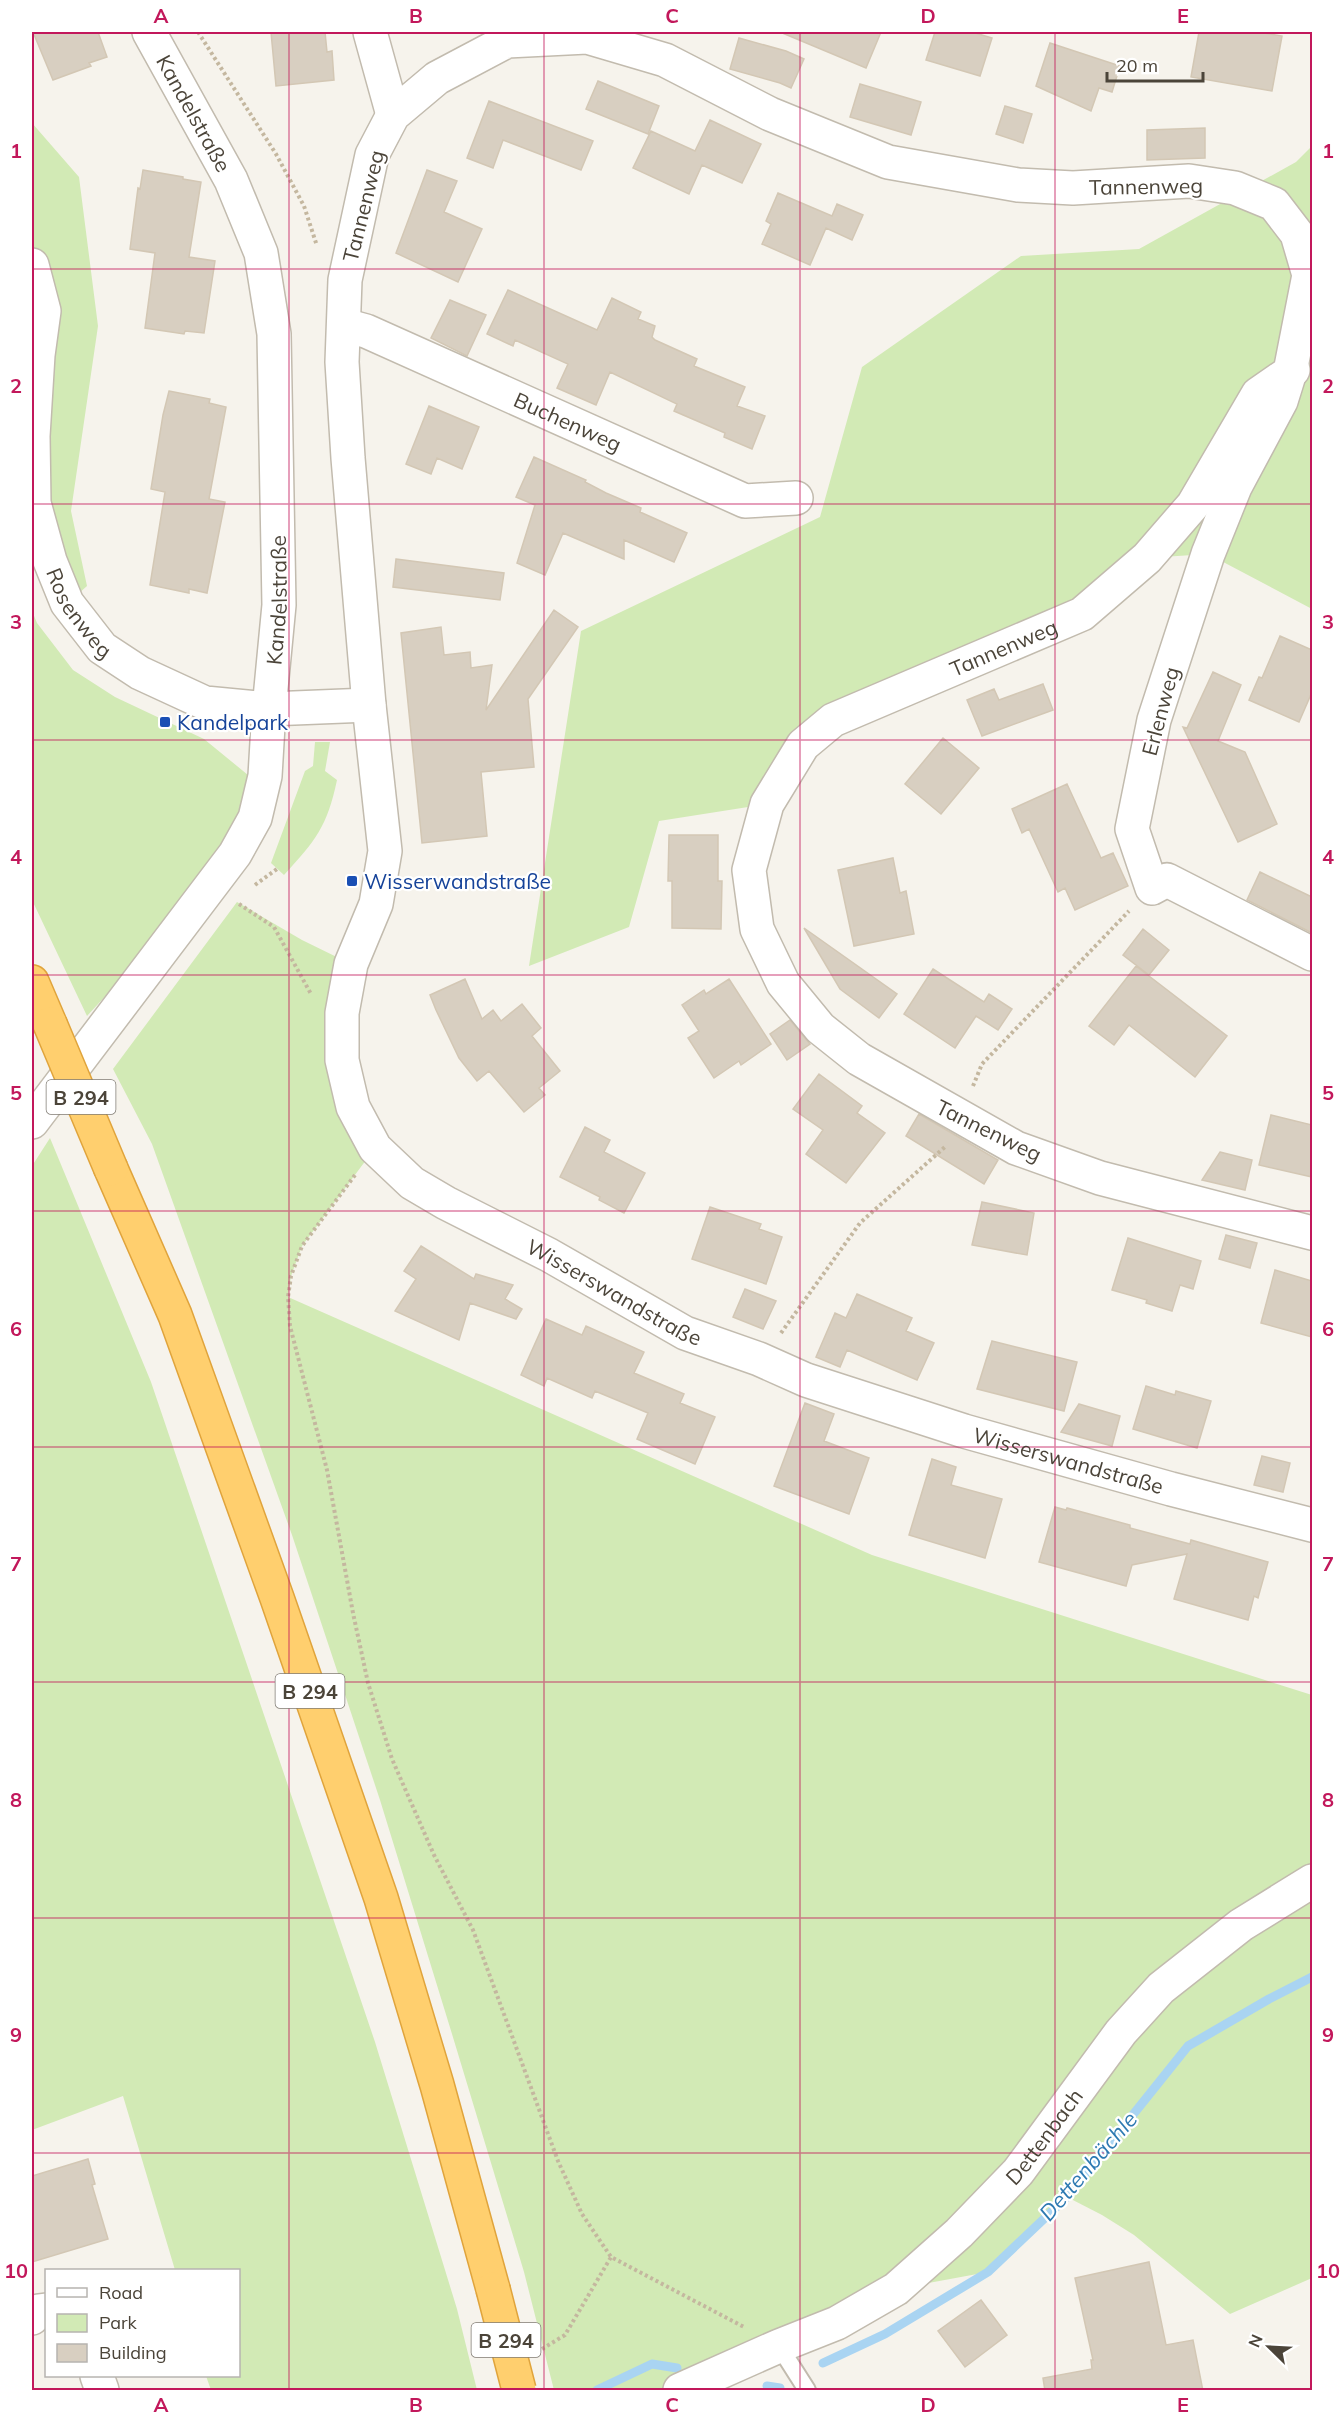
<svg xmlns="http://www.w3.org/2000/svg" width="1344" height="2422" font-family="Mulish,sans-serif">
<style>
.green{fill:#d2eab5}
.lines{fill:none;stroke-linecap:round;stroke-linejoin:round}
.stream{stroke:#a9d4f2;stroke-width:9}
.building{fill:#d8cfc1;stroke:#d3c7b4;stroke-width:1.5}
.lane-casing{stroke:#c2bbae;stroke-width:20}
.street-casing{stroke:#c2bbae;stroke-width:36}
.highway-casing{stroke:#e0a43c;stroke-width:36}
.path{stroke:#c4b79f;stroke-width:4;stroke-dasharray:3 3;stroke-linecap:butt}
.lane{stroke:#fff;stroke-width:16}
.street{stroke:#fff;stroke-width:33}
.highway{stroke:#ffcf6e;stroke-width:33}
.highway-bridge-casing{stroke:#e0a43c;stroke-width:36;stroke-linecap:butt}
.highway-bridge{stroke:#ffcf6e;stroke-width:33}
.grid{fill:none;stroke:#c2185b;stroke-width:1.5;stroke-opacity:0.55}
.transit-dot{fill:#1a4fb4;stroke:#fff;stroke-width:2}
.labels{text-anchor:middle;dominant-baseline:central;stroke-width:4.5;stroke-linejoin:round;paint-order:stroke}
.shield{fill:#fff;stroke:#817c74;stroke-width:1.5}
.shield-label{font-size:20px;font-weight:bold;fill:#4b4439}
.street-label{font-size:21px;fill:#4b4439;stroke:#fff}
.transit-label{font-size:21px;fill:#164399;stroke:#fff;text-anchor:start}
.water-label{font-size:22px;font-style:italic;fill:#2e7ab2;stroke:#fff}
.neatline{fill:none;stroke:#c2185b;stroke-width:2}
.grid-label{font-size:20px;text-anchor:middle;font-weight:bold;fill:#c2185b}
</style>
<rect width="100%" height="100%" fill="#f6f3ec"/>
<path class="green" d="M 32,123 L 79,177 L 98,326 L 71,511 L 87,586 L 78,594 L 52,524 L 32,309 Z
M 1312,146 L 1312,609 L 1208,554 L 1147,558 L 1082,614 L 833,720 L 767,804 L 659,821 L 629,927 L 529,966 L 581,631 L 820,517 L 862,367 L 1021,256 L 1139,249 L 1296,162 Z
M 32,611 L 37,623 L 73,670 L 115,697 L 204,739 L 248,775 L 237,817 L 217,853 L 156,941 L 87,1016 L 32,900 Z
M 315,742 L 330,742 L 325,771 L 337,780 C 327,827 316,840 284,875 L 271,863 L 305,771 L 313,766 Z
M 237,902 L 302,940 L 351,964 L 342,1013 L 375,1148 L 302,1246 L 291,1276 L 288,1297 L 872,1555 L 1312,1695 L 1312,2278 L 1230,2314 L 1134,2235 L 1102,2215 L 1067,2197 L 988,2272 L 896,2289 L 708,2390 L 554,2390 L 524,2272 L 452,2034 L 380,1800 L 292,1535 L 152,1144 L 113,1069 Z
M 50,1138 L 151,1382 L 375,2042 L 457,2309 L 477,2390 L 211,2390 L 206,2376 L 238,2376 L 238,2270 L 175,2270 L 123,2096 L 32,2130 L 32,1166 Z"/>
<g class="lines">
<path class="stream" d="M 823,2363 L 885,2334 L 988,2272 L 1067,2197 L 1188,2046 L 1269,1999 L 1312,1977
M 767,2386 L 780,2388
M 597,2390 L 652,2364 L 677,2368"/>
</g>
<path class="building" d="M 33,32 L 98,32 L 107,57 L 89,63 L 91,66 L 53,80 Z
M 271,32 L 325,32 L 327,52 L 332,51 L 334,80 L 276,86 Z
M 780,32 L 881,32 L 866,68 Z
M 935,32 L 972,32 L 992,38 L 980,76 L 926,60 Z
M 1199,32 L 1258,32 L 1282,36 L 1272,91 L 1191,77 Z
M 739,38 L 786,51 L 804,59 L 791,88 L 780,83 L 730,69 Z
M 1050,43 L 1120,66 L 1112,92 L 1099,88 L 1091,111 L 1036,86 Z
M 598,81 L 659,106 L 648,134 L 586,109 Z
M 860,84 L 921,102 L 911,135 L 850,117 Z
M 489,101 L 593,141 L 581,170 L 503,140 L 493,168 L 467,158 Z
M 1005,106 L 1032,114 L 1023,143 L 996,134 Z
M 710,120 L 761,144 L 742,183 L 702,165 L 689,194 L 633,168 L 651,131 L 695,151 Z
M 1205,128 L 1205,158 L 1147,160 L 1147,130 Z
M 143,170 L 183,177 L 183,179 L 201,182 L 189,257 L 215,261 L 204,333 L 185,331 L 184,334 L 145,328 L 155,253 L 130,249 L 138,188 L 140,189 Z
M 427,170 L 457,181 L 444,212 L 482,229 L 458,282 L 396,253 Z
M 778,193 L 832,216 L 837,204 L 863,215 L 852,240 L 826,228 L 810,265 L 762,244 L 771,224 L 766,221 Z
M 508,290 L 597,330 L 612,298 L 641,312 L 638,319 L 655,326 L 652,337 L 655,340 L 697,359 L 694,366 L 745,387 L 737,406 L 765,416 L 752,449 L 724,437 L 725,433 L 674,411 L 677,404 L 610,372 L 596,405 L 557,388 L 568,364 L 515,340 L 513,346 L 487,334 Z
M 450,300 L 486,315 L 467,356 L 431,338 Z
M 169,391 L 210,399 L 209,403 L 226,407 L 209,499 L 225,502 L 207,593 L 189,589 L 189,593 L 150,585 L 165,492 L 151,489 L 163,415 Z
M 429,406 L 479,427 L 462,469 L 437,458 L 431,474 L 406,464 Z
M 534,457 L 586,480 L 585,482 L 606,493 L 641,508 L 640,512 L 687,533 L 674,562 L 624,540 L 624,559 L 563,533 L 545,575 L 517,563 L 535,505 L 516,497 Z
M 396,559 L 504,573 L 500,600 L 393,587 Z
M 554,610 L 578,627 L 528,699 L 534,767 L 481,772 L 487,836 L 422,843 L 401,633 L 441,627 L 444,655 L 470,652 L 471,668 L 492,665 L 486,710 Z
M 1280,636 L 1312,650 L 1312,692 L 1299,722 L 1249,700 L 1259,677 L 1262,678 Z
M 1213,672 L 1241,685 L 1218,741 L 1245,752 L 1277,824 L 1238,842 L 1183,727 L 1187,728 Z
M 1043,684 L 1053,710 L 982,736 L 967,700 L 994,689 L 999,700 Z
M 943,738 L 979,768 L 941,814 L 905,784 Z
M 1067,784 L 1101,858 L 1113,853 L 1128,886 L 1075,910 L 1065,888 L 1058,892 L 1029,829 L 1022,833 L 1012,809 Z
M 669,835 L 718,835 L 718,881 L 722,881 L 721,929 L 672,928 L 672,881 L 668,881 Z
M 893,858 L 900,893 L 906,891 L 914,934 L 854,946 L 838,870 Z
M 1260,872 L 1312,897 L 1312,933 L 1247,900 Z
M 804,928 L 897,994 L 879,1018 L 840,989 Z
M 1143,929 L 1169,950 L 1149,975 L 1123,955 Z
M 1136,966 L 1227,1036 L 1195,1077 L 1129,1025 L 1114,1045 L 1089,1026 Z
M 933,969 L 984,1002 L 989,994 L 1012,1009 L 998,1030 L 976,1016 L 955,1048 L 904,1014 Z
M 465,979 L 482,1019 L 493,1010 L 501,1021 L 522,1004 L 541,1028 L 532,1036 L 560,1071 L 539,1088 L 545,1095 L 524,1112 L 489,1071 L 477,1081 L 459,1058 L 436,1010 L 430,995 Z
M 729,979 L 771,1044 L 741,1065 L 739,1061 L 714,1078 L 688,1038 L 699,1031 L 682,1005 L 704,990 L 706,994 Z
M 790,1020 L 810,1044 L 787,1060 L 770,1034 Z
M 819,1074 L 862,1106 L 857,1113 L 885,1133 L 846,1183 L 806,1154 L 823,1130 L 793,1109 Z
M 919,1114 L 998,1160 L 984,1184 L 906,1136 Z
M 1271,1115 L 1312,1125 L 1312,1177 L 1259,1165 Z
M 585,1127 L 610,1140 L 604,1152 L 645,1173 L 624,1213 L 599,1200 L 600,1197 L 560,1177 Z
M 1220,1152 L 1252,1160 L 1245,1190 L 1202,1180 Z
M 982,1202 L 1034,1213 L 1027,1255 L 972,1245 Z
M 710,1207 L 761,1224 L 759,1229 L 782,1237 L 766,1284 L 692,1259 Z
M 1226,1235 L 1257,1243 L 1250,1268 L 1219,1259 Z
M 1128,1238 L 1201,1261 L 1193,1289 L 1180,1285 L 1172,1311 L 1146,1303 L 1147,1300 L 1112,1290 Z
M 421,1246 L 474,1279 L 476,1274 L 513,1285 L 505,1299 L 522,1309 L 516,1319 L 470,1303 L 459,1340 L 395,1311 L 416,1279 L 404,1271 Z
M 1275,1270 L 1312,1281 L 1312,1337 L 1261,1323 Z
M 745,1289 L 776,1301 L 763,1329 L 733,1317 Z
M 857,1294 L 912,1318 L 906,1331 L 934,1343 L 917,1380 L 847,1350 L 840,1367 L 816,1357 L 835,1313 L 846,1318 Z
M 546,1319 L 582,1335 L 586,1326 L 644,1352 L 634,1373 L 684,1394 L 680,1403 L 715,1417 L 695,1464 L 637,1439 L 648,1413 L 595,1391 L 592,1398 L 547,1378 L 544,1386 L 521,1375 Z
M 992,1341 L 1077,1362 L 1064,1411 L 977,1389 Z
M 1146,1386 L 1175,1395 L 1176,1391 L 1211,1401 L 1197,1448 L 1133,1429 Z
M 805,1403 L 834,1414 L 824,1441 L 869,1458 L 849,1514 L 774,1486 Z
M 1079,1404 L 1120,1416 L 1112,1446 L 1061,1432 Z
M 1262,1456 L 1290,1463 L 1283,1492 L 1254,1485 Z
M 932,1459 L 956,1467 L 951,1485 L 1002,1499 L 985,1558 L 909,1535 Z
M 1055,1507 L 1066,1510 L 1067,1508 L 1130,1525 L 1130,1528 L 1190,1544 L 1191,1540 L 1268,1562 L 1258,1598 L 1254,1596 L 1248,1620 L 1174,1599 L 1187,1554 L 1132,1565 L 1126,1586 L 1039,1562 Z
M 88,2159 L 95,2184 L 92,2185 L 108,2239 L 32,2262 L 32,2176 Z
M 1149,2262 L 1166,2345 L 1193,2340 L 1203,2391 L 1045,2391 L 1043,2378 L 1092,2369 L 1091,2360 L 1093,2360 L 1075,2278 Z
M 981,2300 L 1007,2335 L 965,2367 L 938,2331 Z"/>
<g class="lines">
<g class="lane-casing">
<path id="lane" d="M 779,2346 L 807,2390"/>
</g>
<g class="street-casing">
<g id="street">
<path d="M 370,32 L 393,115"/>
<path id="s1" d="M 32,265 L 44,311 L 38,355 L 33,436 L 34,503 L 50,561 L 67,603 L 102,648 L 140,673 L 205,703 L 269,709 L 369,705"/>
<path id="s2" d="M 344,325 L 366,331 L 745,501 L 796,498"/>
<path d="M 1293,370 L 1290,372 L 1281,401 L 1235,487 L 1208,554 L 1154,720 L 1132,829 L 1152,888 L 1167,880 L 1312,954"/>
<path id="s3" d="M 32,1122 L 235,854 L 255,818 L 265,776 L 269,709 L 279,605 L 274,334 L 261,253 L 231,180 L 149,32"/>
<path id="s4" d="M 1312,1233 L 1100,1178 L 1016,1148 L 859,1059 L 820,1028 L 783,983 L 757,929 L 749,870 L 767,804 L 803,745 L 833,720 L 1082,614 L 1147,558 L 1193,505 L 1258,394 L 1290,372 L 1309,275 L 1297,234 L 1274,204 L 1235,188 L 1189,181 L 1073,188 L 1018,185 L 888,162 L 770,114 L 665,60 L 587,37 L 507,41 L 437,78 L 393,115 L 372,155 L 345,280 L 342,362 L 348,458 L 369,705 L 385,851 L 376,904 L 351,964 L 342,1013 L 342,1060 L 353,1107 L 375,1148 L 412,1183 L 446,1203 L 549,1255 L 685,1333 L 759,1359 L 806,1380 L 964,1431 L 1171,1489 L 1312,1525"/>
<path d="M 32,2318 L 38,2311 L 46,2310"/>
<path d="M 97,2376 L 102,2390"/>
<path id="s5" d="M 680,2390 L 779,2346 L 837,2323 L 896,2289 L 959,2233 L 1018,2172 L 1121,2032 L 1161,1988 L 1241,1925 L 1312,1881"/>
</g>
</g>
<g class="highway-casing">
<path id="highway" d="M 32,982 L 50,1024
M 111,1169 L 175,1315 L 277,1598 L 381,1898 L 437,2085 L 493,2289"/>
</g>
<path class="path" d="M 198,32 L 276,154 L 304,206 L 317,246
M 255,885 L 277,869
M 239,904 L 274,927 L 311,994
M 973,1086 L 982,1064 L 1129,911
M 355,1175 L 302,1246 L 291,1276 L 288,1297 L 290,1326 L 327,1470 L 353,1613 L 368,1683 L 392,1759 L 434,1855 L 473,1930 L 558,2161 L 582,2214 L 611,2257 L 744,2327
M 781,1333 L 860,1223 L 946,1146
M 542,2349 L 565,2335 L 611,2257"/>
<use href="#lane" class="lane"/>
<use href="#street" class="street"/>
<use href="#highway" class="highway"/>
<g class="highway-bridge-casing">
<path id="highway-bridge" d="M 50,1024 L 111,1169
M 493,2289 L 519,2390"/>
</g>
<use href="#highway-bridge" class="highway-bridge"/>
</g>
<path class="grid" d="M 289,32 L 289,2390M 544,32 L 544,2390M 800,32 L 800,2390M 1055,32 L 1055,2390M 32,269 L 1312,269M 32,504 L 1312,504M 32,740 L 1312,740M 32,975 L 1312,975M 32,1211 L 1312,1211M 32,1447 L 1312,1447M 32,1682 L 1312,1682M 32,1918 L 1312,1918M 32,2153 L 1312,2153"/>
<g class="transit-dot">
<rect x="159" y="716" width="12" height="12" rx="3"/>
<rect x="346" y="875" width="12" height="12" rx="3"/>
</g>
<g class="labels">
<g class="shield">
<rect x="46.5" y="1080" width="69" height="34" rx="4.5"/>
<rect x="275.5" y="1674" width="69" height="34" rx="4.5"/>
<rect x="471.5" y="2323" width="69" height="34" rx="4.5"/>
</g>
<g class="shield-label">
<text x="81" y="1097">B 294</text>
<text x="310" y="1691">B 294</text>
<text x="506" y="2340">B 294</text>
</g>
<g class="street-label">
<text transform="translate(194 113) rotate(61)">Kandelstraße</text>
<text transform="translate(1146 186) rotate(-1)">Tannenweg</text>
<text transform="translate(363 206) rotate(-76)">Tannenweg</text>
<text stroke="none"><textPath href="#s2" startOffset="244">Buchenweg</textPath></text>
<text stroke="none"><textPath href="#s3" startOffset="597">Kandelstraße</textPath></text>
<text stroke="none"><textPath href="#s1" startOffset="360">Rosenweg</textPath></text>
<text stroke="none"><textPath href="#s4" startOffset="1078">Tannenweg</textPath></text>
<text transform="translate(1160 711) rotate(-75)">Erlenweg</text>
<text transform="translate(989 1130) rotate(26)">Tannenweg</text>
<text stroke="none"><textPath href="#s4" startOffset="3939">Wisserswandstraße</textPath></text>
<text stroke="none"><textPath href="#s4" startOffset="4425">Wisserswandstraße</textPath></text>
<text stroke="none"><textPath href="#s5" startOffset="452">Dettenbach</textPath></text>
</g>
<g class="transit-label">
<text x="177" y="722">Kandelpark</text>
<text x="364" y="881">Wisserwandstraße</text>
</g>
<g class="water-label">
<text transform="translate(1088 2166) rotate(-49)">Dettenbächle</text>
</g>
</g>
<rect width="1344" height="2422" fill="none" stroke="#ffffff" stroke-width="66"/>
<rect x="45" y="2269" width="195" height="108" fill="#ffffff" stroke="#b7b4b0" stroke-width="1.5"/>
<rect x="57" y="2288" width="30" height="9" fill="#ffffff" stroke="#b7b4b0" stroke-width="1.5"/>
<text x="99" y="2299" font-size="18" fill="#4b4439">Road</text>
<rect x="57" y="2314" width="30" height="18" fill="#d2eab5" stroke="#b7b4b0" stroke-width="1.5"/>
<text x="99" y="2329" font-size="18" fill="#4b4439">Park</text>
<rect x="57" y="2344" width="30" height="18" fill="#d8cfc1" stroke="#b7b4b0" stroke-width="1.5"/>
<text x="99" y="2359" font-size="18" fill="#4b4439">Building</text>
<g transform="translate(1269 2347) rotate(294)" stroke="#ffffff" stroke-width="4.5" paint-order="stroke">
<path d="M0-4.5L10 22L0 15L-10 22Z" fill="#4b4439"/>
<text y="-9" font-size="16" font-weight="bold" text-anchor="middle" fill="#4b4439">N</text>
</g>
<path d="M1107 72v9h96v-9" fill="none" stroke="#4b4439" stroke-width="3"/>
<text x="1116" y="72" font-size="18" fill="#4b4439" stroke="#ffffff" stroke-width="4.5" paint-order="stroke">20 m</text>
<rect x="33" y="33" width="1278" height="2356" class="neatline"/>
<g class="grid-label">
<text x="161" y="23">A</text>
<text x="416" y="23">B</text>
<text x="672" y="23">C</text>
<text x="928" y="23">D</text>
<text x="1183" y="23">E</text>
<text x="16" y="158">1</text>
<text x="1328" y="158">1</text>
<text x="16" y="393">2</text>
<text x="1328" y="393">2</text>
<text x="16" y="629">3</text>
<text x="1328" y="629">3</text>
<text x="16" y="864">4</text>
<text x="1328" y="864">4</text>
<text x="16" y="1100">5</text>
<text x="1328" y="1100">5</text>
<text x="16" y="1336">6</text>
<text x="1328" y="1336">6</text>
<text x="16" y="1571">7</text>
<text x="1328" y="1571">7</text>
<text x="16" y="1807">8</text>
<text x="1328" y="1807">8</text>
<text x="16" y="2042">9</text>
<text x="1328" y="2042">9</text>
<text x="16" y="2278">10</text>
<text x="1328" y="2278">10</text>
<text x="161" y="2412">A</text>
<text x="416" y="2412">B</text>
<text x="672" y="2412">C</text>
<text x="928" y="2412">D</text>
<text x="1183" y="2412">E</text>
</g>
</svg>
